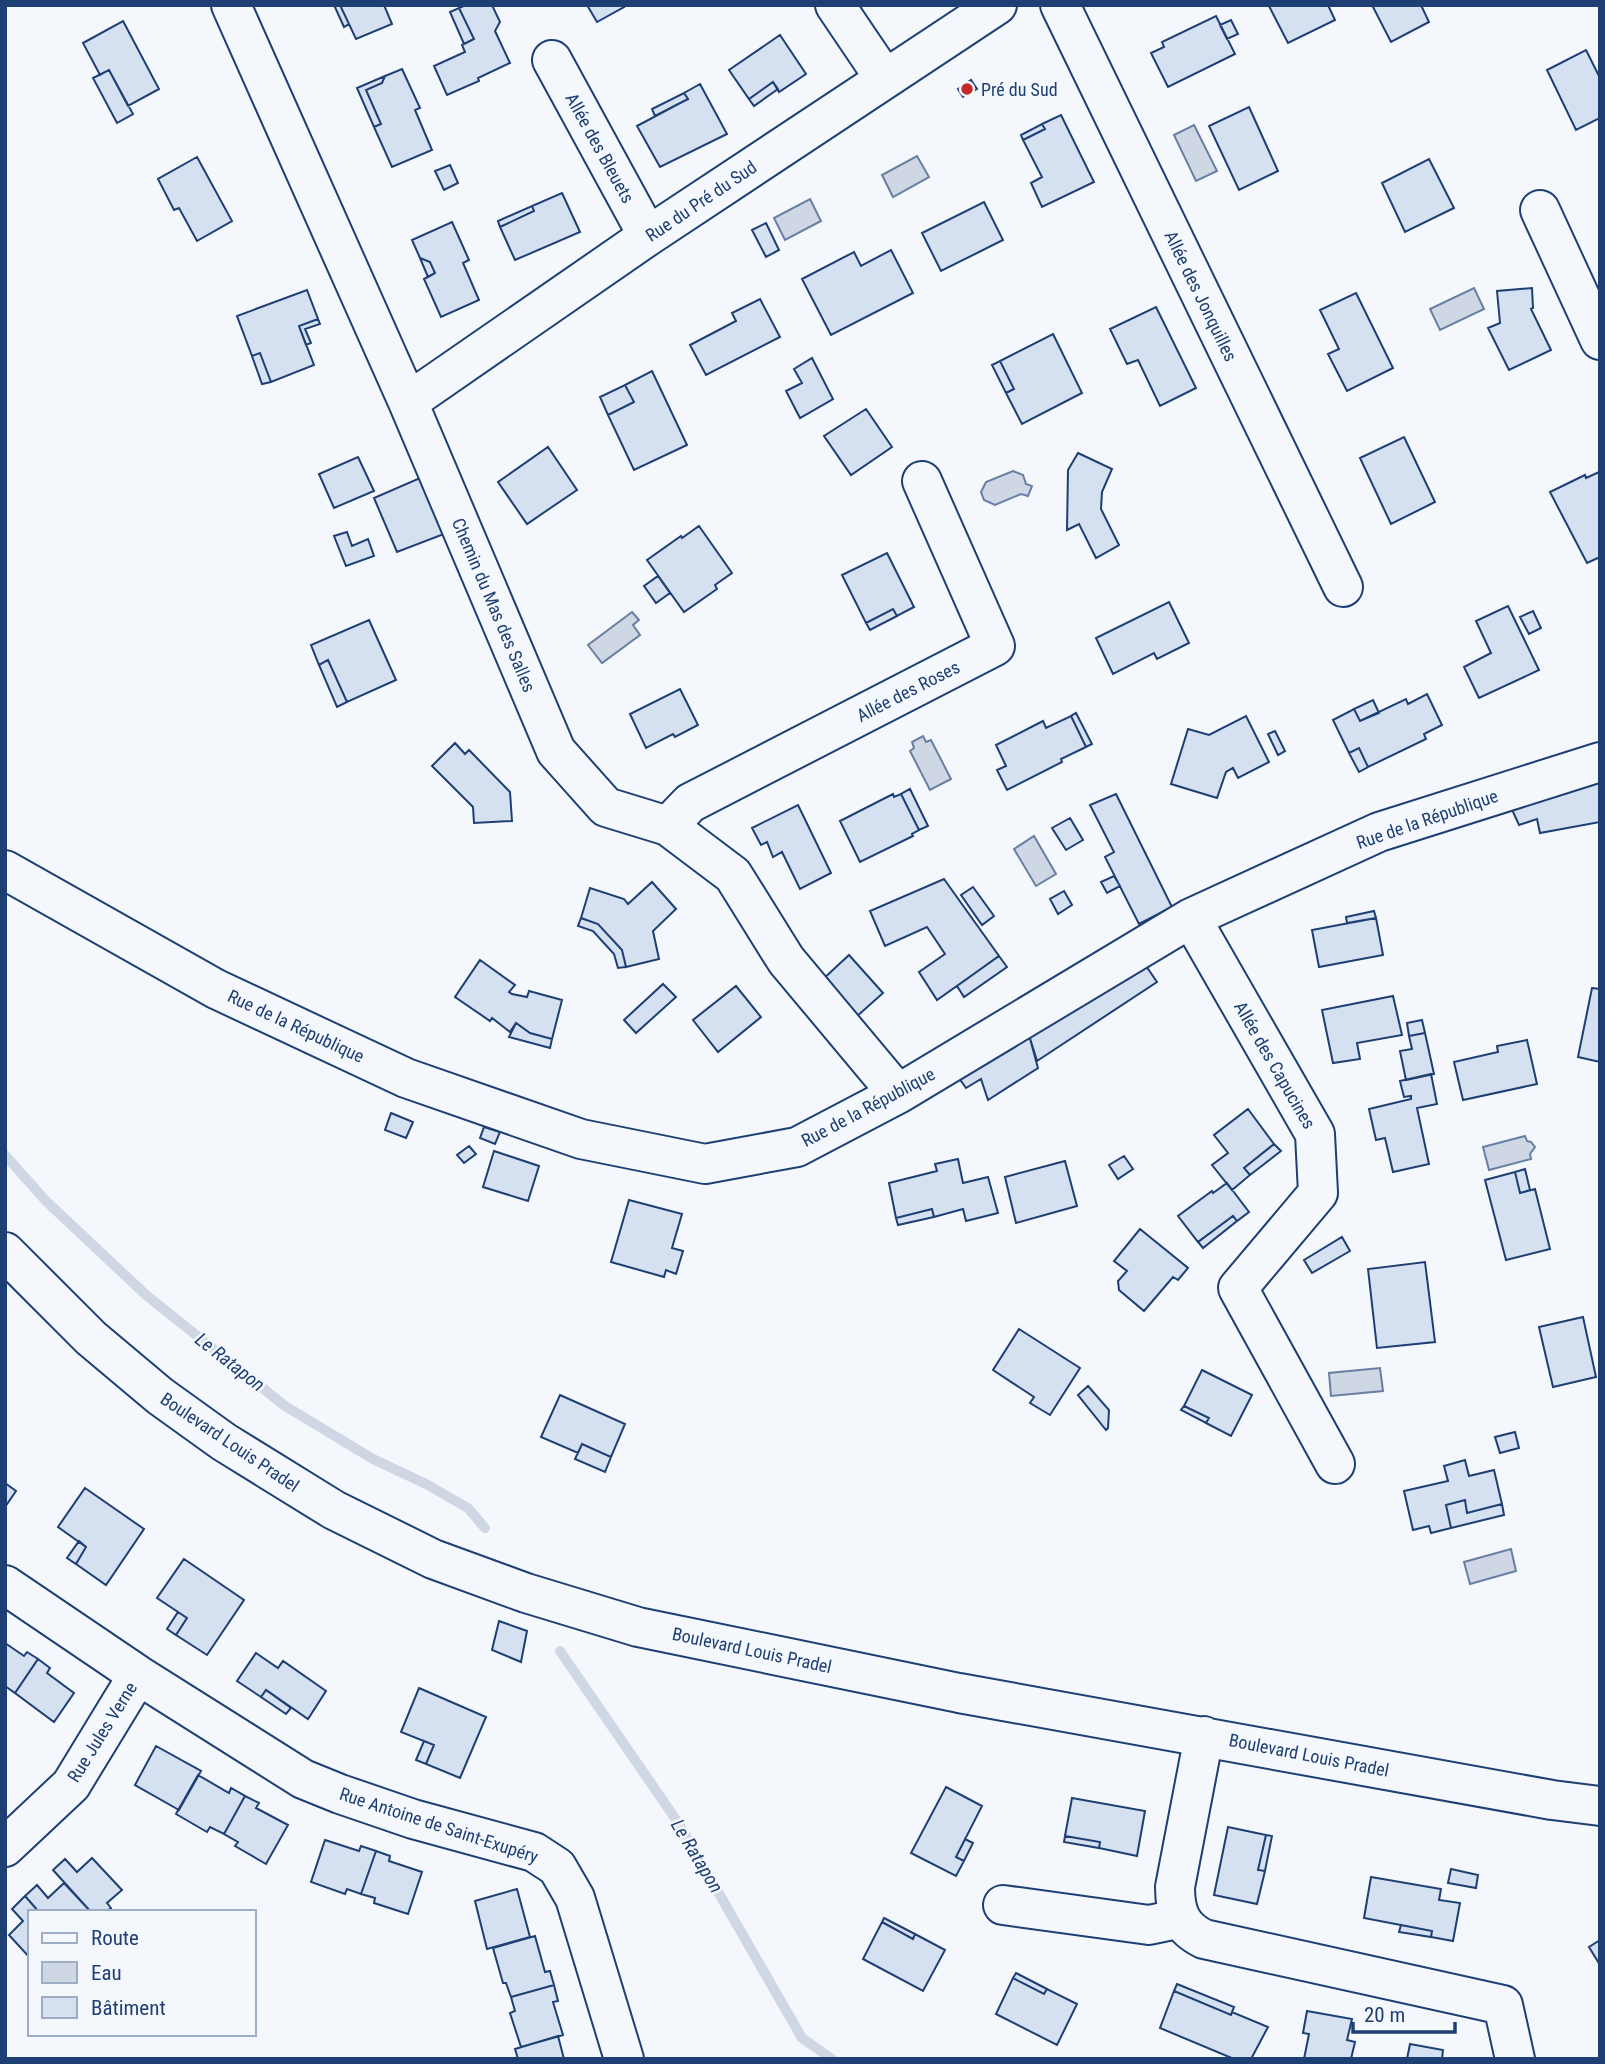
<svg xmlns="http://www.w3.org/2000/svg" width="1605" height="2064" font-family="'Roboto Condensed',sans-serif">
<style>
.water{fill:#cfd7e4;stroke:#687fa3;stroke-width:2}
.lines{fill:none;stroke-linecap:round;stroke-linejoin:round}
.stream{stroke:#cfd7e4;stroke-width:10}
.building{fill:#d5e0f0;stroke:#1d3f73;stroke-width:2}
.minor-casing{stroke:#1d3f73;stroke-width:42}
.minor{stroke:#f4f7fb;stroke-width:38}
.poi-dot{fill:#c62828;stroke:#f4f7fb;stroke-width:2.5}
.labels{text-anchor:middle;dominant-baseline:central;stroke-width:5;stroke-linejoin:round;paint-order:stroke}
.poi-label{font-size:18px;fill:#1d3f73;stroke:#f4f7fb;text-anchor:start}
.street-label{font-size:18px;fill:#1d3f73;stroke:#f4f7fb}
.water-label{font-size:19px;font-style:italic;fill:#1d3f73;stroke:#f4f7fb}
</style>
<rect width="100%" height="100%" fill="#f4f7fb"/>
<path class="water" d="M 1194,125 L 1217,171 L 1196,181 L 1174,135 Z
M 917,156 L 929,177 L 893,197 L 882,175 Z
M 810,199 L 821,221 L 785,240 L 774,218 Z
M 1474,288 L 1484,309 L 1440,330 L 1430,309 Z
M 1013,471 L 1023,475 L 1026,484 L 1032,486 L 1028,496 L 1021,494 L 995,505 L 984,500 L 981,492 L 986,482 Z
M 632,612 L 639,620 L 633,625 L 640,635 L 602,663 L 588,645 Z
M 923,736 L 926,742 L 931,740 L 951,779 L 930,790 L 910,751 L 914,748 L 912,742 Z
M 1034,836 L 1056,874 L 1036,886 L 1014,849 Z
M 1525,1136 L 1527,1141 L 1531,1142 L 1535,1147 L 1530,1154 L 1531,1159 L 1489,1170 L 1483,1147 Z
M 1380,1368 L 1383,1391 L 1331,1396 L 1329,1373 Z
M 1511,1549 L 1516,1571 L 1470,1584 L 1464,1562 Z"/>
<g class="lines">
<path class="stream" d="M 5,1155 L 46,1201 L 146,1295 L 285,1406 L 373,1459 L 426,1484 L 468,1508 L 485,1528
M 560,1651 L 679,1824 L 802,2038 L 832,2059"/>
</g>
<path class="building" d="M 334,5 L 340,5 L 349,24 L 344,27 Z
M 340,5 L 384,5 L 392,24 L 356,39 Z
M 466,5 L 492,5 L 500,22 L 495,31 L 510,63 L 478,78 L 479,81 L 447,95 L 434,66 L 465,52 L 462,45 L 474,39 L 459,8 Z
M 587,5 L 623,5 L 624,7 L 597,22 Z
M 1328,5 L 1335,20 L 1288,43 L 1269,6 Z
M 1372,5 L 1421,5 L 1429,22 L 1391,42 Z
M 459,8 L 474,39 L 464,44 L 450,12 Z
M 1216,16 L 1235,54 L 1168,87 L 1151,53 L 1164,47 L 1162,42 Z
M 1231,20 L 1238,34 L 1227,39 L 1220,25 Z
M 123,21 L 159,89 L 128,106 L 109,70 L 100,75 L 83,43 Z
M 780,35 L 806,74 L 779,92 L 773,82 L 749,99 L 729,70 Z
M 1586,50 L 1600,78 L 1600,118 L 1576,130 L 1547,70 Z
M 402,69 L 420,108 L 415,110 L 432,150 L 392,167 L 374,127 L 381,124 L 366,90 L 382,83 L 385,76 Z
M 109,70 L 133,114 L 117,123 L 93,78 Z
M 385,76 L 382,83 L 366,90 L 381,124 L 374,127 L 357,88 Z
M 971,80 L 977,89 L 963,97 L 958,89 Z
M 773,82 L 778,89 L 754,106 L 749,99 Z
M 700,84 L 727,134 L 660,167 L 637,126 L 688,99 L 684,93 Z
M 684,93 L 688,99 L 655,116 L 652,109 Z
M 1249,107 L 1278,171 L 1239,190 L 1209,126 Z
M 1061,115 L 1094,182 L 1042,207 L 1031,183 L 1042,177 L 1023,140 L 1045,129 L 1042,124 Z
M 1042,124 L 1045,129 L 1023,140 L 1021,135 Z
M 197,157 L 232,221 L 197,241 L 179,208 L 174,210 L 158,179 Z
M 1429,159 L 1454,208 L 1405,232 L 1382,183 Z
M 450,165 L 458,183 L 444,190 L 435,171 Z
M 562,193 L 580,232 L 515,260 L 500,227 L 534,211 L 532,206 Z
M 984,202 L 1003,240 L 941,271 L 922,233 Z
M 532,206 L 534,211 L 500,227 L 498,221 Z
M 452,222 L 469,260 L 463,263 L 479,300 L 441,317 L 424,279 L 435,273 L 430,262 L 420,258 L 412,240 Z
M 766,223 L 779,250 L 766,257 L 752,230 Z
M 891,250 L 913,293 L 831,335 L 802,279 L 854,252 L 861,266 Z
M 420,258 L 430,262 L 435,273 L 428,277 Z
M 1532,288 L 1533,308 L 1531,309 L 1551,350 L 1509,370 L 1488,328 L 1500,323 L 1497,291 Z
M 307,290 L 318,319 L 299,326 L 314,365 L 271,382 L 260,353 L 252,356 L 237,316 Z
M 1356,293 L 1393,368 L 1347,391 L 1328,354 L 1339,349 L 1320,310 Z
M 760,299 L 780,337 L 706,375 L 690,345 L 736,321 L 732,313 Z
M 1156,307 L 1196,388 L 1160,406 L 1138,360 L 1127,364 L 1110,329 Z
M 318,319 L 320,324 L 305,329 L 311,343 L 306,345 L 299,326 Z
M 1053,334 L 1082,393 L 1022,424 L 1006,393 L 1014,389 L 1000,361 Z
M 260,353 L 271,382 L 262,384 L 252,356 Z
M 812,358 L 833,399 L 800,418 L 786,391 L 802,383 L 794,369 Z
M 1000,361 L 1014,389 L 1006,393 L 992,365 Z
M 652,371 L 687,445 L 634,470 L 608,415 L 634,402 L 625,385 Z
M 625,385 L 634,402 L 608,415 L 600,397 Z
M 866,409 L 892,447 L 851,475 L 824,436 Z
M 1404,437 L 1435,502 L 1391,524 L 1360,458 Z
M 548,447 L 577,490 L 527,524 L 498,482 Z
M 1078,453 L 1112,469 L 1102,492 L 1101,509 L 1119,545 L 1096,558 L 1079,524 L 1067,530 L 1068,470 Z
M 358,457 L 374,491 L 334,508 L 319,474 Z
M 1599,472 L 1600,557 L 1587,563 L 1550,492 L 1585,475 L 1586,478 Z
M 420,478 L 444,534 L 397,552 L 374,498 Z
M 699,526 L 732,573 L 715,585 L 717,589 L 684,612 L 647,560 L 681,536 L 682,538 Z
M 347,532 L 352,546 L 368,539 L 374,556 L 346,566 L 334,536 Z
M 887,553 L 914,607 L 897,616 L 893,609 L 866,623 L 842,575 Z
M 658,576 L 670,593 L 656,603 L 644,586 Z
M 1169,602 L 1189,643 L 1157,659 L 1154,653 L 1113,674 L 1096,638 Z
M 1508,606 L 1539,670 L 1479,698 L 1464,667 L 1491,653 L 1476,621 Z
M 893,609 L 897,616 L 870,630 L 866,623 Z
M 1533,611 L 1541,628 L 1529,634 L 1520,617 Z
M 369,620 L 396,680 L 347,702 L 328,660 L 319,665 L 311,645 Z
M 328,660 L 347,702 L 337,707 L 319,665 Z
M 680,689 L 698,725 L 675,737 L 673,734 L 646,748 L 630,714 Z
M 1427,694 L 1442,725 L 1424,734 L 1426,739 L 1368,767 L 1359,748 L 1349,753 L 1333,720 L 1354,709 L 1360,721 L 1406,699 L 1408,704 Z
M 1373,700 L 1379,713 L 1360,721 L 1354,709 Z
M 1076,713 L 1092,744 L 1086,747 L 1071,716 Z
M 1071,716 L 1086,747 L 1061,759 L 1062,762 L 1007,790 L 997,770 L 1006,766 L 996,745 L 1043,721 L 1046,728 Z
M 1246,716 L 1269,762 L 1238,778 L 1233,768 L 1226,772 L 1217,798 L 1171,784 L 1188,729 L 1209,735 Z
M 1275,731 L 1285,751 L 1278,755 L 1268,734 Z
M 455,743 L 465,754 L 469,750 L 510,792 L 512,821 L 474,823 L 473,807 L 432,766 Z
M 1359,748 L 1368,767 L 1359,772 L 1349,753 Z
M 1600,782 L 1600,822 L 1540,833 L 1537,819 L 1519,825 L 1509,803 Z
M 910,789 L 928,826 L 919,830 L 901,794 Z
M 893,794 L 894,797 L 901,794 L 919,830 L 912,834 L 913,836 L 860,862 L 840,821 Z
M 1116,794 L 1172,907 L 1139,924 L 1105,857 L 1114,852 L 1090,805 Z
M 798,805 L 831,873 L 800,889 L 782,852 L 773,857 L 767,842 L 761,845 L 752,828 Z
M 1070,818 L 1083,840 L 1066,850 L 1052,828 Z
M 1114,876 L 1120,886 L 1107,893 L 1101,882 Z
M 944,879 L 999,956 L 937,1000 L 919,972 L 945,954 L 927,927 L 885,946 L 870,911 Z
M 652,882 L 676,909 L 653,931 L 659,959 L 626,967 L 622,950 L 598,924 L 581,918 L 590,888 L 624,899 L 628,904 Z
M 973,887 L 994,916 L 982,925 L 961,895 Z
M 1064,891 L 1072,905 L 1058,914 L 1050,899 Z
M 1374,911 L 1376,918 L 1347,923 L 1346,917 Z
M 581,918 L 598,924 L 622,950 L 626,967 L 618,968 L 614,954 L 593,931 L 578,926 Z
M 1376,918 L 1383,955 L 1319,967 L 1312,930 Z
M 849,955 L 883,993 L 855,1018 L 821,981 Z
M 999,956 L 1007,967 L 964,997 L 957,986 Z
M 480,960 L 515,985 L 509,992 L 512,994 L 527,997 L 529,991 L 562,1000 L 552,1039 L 530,1033 L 516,1023 L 510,1032 L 492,1018 L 490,1021 L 455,997 Z
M 1142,960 L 1157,982 L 1037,1061 L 1029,1035 Z
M 663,984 L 676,997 L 636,1033 L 624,1020 Z
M 736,986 L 761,1017 L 718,1052 L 693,1020 Z
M 1592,988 L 1600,989 L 1600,1062 L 1578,1057 Z
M 1393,996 L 1402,1035 L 1357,1043 L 1360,1059 L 1333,1063 L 1322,1010 Z
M 1422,1020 L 1425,1033 L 1409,1036 L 1407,1023 Z
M 516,1023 L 530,1033 L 552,1039 L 550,1048 L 509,1037 Z
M 1425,1033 L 1434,1074 L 1406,1080 L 1400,1051 L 1412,1049 L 1409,1036 Z
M 1029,1035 L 1038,1068 L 988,1100 L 981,1079 L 966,1088 L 959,1078 Z
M 1527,1040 L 1537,1084 L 1463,1100 L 1454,1062 L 1498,1052 L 1497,1046 Z
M 1431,1074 L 1437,1104 L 1417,1108 L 1429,1164 L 1393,1172 L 1385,1138 L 1376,1140 L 1369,1109 L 1411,1099 L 1411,1096 L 1404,1097 L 1400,1081 Z
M 1248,1109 L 1274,1144 L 1244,1168 L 1250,1175 L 1232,1190 L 1212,1165 L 1228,1153 L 1214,1135 Z
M 391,1113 L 413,1122 L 406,1138 L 385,1130 Z
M 484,1127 L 500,1132 L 495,1144 L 480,1138 Z
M 1274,1144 L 1281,1151 L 1250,1175 L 1244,1168 Z
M 469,1146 L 476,1154 L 464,1163 L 457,1155 Z
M 494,1151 L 539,1166 L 528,1201 L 483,1187 Z
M 1124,1156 L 1133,1169 L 1118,1179 L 1109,1165 Z
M 958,1159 L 963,1183 L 988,1177 L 998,1213 L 966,1221 L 963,1209 L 934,1217 L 932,1209 L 896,1218 L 889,1183 L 937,1171 L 935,1164 Z
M 1065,1161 L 1077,1206 L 1016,1223 L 1005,1177 Z
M 1525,1169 L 1530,1190 L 1520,1193 L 1515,1172 Z
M 1515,1172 L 1520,1193 L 1535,1189 L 1550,1249 L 1506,1260 L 1485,1180 Z
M 1227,1183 L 1249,1212 L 1237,1221 L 1233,1216 L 1198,1242 L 1178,1216 L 1212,1191 L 1213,1193 Z
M 629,1200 L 682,1214 L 672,1248 L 683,1251 L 676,1274 L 666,1270 L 664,1277 L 611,1262 Z
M 932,1209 L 934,1217 L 898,1225 L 896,1218 Z
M 1233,1216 L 1237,1221 L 1203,1248 L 1198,1242 Z
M 1140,1229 L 1188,1268 L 1178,1280 L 1173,1277 L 1144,1311 L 1119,1290 L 1118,1281 L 1127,1271 L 1114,1261 Z
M 1342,1237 L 1350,1251 L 1312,1273 L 1304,1260 Z
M 1425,1262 L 1435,1342 L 1377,1348 L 1368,1269 Z
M 1583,1317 L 1596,1377 L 1553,1387 L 1539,1327 Z
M 1019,1329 L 1080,1368 L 1050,1415 L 1030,1403 L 1034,1397 L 993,1370 Z
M 1202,1370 L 1252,1395 L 1231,1436 L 1206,1423 L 1209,1418 L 1184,1406 Z
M 1088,1386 L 1109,1410 L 1108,1428 L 1106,1430 L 1078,1395 Z
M 560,1395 L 625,1424 L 611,1457 L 582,1444 L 578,1453 L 541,1437 Z
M 1184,1406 L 1209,1418 L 1206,1423 L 1181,1410 Z
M 1515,1432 L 1519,1448 L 1500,1453 L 1495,1437 Z
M 582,1444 L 611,1457 L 605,1472 L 575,1459 Z
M 1465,1460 L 1469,1476 L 1494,1470 L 1502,1504 L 1467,1513 L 1465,1500 L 1446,1505 L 1451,1528 L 1431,1533 L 1429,1526 L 1413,1530 L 1404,1491 L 1448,1481 L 1444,1466 Z
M 5,1483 L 16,1491 L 5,1507 Z
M 85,1488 L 144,1529 L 106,1585 L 76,1564 L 86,1547 L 58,1527 Z
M 1465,1500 L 1467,1513 L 1502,1504 L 1504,1515 L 1451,1528 L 1446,1505 Z
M 79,1541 L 86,1547 L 76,1564 L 67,1558 Z
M 184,1559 L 244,1600 L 207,1655 L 176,1635 L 187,1618 L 157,1598 Z
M 178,1612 L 187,1618 L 176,1635 L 167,1629 Z
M 499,1621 L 527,1631 L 521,1662 L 492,1650 Z
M 5,1643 L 24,1656 L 27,1652 L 38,1659 L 15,1693 L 5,1686 Z
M 256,1653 L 278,1668 L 283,1661 L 326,1691 L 308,1719 L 266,1690 L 261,1697 L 237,1681 Z
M 38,1659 L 50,1668 L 47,1673 L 74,1693 L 54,1722 L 15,1693 Z
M 419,1688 L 486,1717 L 460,1778 L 426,1764 L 434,1745 L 401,1732 Z
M 266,1690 L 291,1708 L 286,1714 L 261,1697 Z
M 424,1741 L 434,1745 L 426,1764 L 416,1760 Z
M 156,1746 L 201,1771 L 179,1810 L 135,1785 Z
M 198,1775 L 229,1793 L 231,1788 L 245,1796 L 224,1834 L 210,1827 L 207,1832 L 176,1814 Z
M 946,1787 L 982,1806 L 956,1857 L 964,1861 L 956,1876 L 911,1853 Z
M 245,1796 L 259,1803 L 256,1808 L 288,1825 L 266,1864 L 235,1846 L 238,1842 L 224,1834 Z
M 1072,1798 L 1145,1811 L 1137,1856 L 1099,1848 L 1100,1842 L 1065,1836 Z
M 1228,1827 L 1266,1835 L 1258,1870 L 1265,1871 L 1257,1904 L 1214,1895 Z
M 1266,1835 L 1272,1836 L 1265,1871 L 1258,1870 Z
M 1065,1836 L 1100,1842 L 1099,1848 L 1064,1842 Z
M 965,1839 L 973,1843 L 964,1861 L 956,1857 Z
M 325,1840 L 359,1851 L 361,1846 L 376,1851 L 361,1894 L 347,1889 L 345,1894 L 311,1882 Z
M 376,1851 L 390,1856 L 389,1861 L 422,1872 L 408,1914 L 374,1903 L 375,1898 L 361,1894 Z
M 92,1858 L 122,1890 L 107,1903 L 111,1908 L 106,1912 L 91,1912 L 53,1870 L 65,1859 L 77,1872 Z
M 1451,1869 L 1478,1875 L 1476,1888 L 1448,1883 Z
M 1371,1877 L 1441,1889 L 1439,1900 L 1460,1903 L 1453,1941 L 1431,1937 L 1432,1931 L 1364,1918 Z
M 64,1883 L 91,1912 L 39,1912 L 25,1896 L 37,1885 L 48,1898 Z
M 517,1889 L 530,1937 L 487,1949 L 475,1901 Z
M 25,1896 L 39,1912 L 30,1912 L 30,1958 L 9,1935 L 23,1921 L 12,1909 Z
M 884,1918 L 915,1934 L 913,1939 L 882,1922 Z
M 882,1922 L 913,1939 L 915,1934 L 945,1950 L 923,1991 L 863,1959 Z
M 1401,1925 L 1432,1931 L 1431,1937 L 1399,1932 Z
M 535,1936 L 545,1972 L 550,1971 L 554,1985 L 511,1997 L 506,1983 L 503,1983 L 493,1948 Z
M 1600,1940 L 1600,1965 L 1589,1947 Z
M 1016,1973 L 1047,1989 L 1044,1994 L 1013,1978 Z
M 1013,1978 L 1044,1994 L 1047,1989 L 1077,2004 L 1057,2045 L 996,2014 Z
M 1177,1984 L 1234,2007 L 1231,2015 L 1174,1991 Z
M 554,1985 L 558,2001 L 553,2002 L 563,2035 L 521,2047 L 510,2013 L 515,2011 L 511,1997 Z
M 1174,1991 L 1231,2015 L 1232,2012 L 1268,2027 L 1251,2059 L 1234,2059 L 1160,2028 Z
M 1307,2011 L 1352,2019 L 1347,2040 L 1355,2042 L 1351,2059 L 1304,2059 L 1309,2034 L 1303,2033 Z
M 558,2036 L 564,2059 L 518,2059 L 515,2049 Z
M 1410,2044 L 1443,2050 L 1442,2059 L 1407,2059 Z"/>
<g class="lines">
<g class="minor-casing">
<path id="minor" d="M 231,5 L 408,402 L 556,751 L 606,807 L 668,826 L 733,875 L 786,960 L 898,1094
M 835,5 L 885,79
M 1060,5 L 1343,587
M 552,60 L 648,236
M 1540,210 L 1600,340
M 408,402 L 648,236 L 997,5
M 668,826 L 690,803 L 995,646 L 922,481
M 5,870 L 216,989 L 406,1078 L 581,1139 L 705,1164 L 797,1147 L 898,1094 L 1191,918 L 1379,832 L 1600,762
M 1191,918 L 1315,1134 L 1318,1193 L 1238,1288 L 1335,1464
M 5,1252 L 91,1338 L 160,1396 L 224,1442 L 334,1510 L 433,1559 L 526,1593 L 638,1627 L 959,1693 L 1552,1800 L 1600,1806
M 5,1585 L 138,1675 L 303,1779 L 340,1794 L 413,1819 L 534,1852 L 557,1867 L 575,1898 L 624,2059
M 1204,1736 L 1175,1887 C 1175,1912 1181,1928 1204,1939 L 1503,2005 L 1515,2059
M 5,1847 L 71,1785 L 138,1675
M 1003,1905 L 1149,1925 L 1168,1921 L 1178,1915"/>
</g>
<use href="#minor" class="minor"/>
</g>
<circle class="poi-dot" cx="967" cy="89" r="7"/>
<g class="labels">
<g class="poi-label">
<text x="981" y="89">Pré du Sud</text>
</g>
<g class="street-label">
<text transform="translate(600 148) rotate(61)">Allée des Bleuets</text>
<text transform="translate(701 201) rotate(-34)">Rue du Pré du Sud</text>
<text transform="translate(1201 296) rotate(64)">Allée des Jonquilles</text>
<text transform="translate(494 605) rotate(67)">Chemin du Mas des Salles</text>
<text transform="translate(908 691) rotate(-27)">Allée des Roses</text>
<text transform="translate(1427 819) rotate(-19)">Rue de la République</text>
<text transform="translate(296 1026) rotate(25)">Rue de la République</text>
<text transform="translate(1275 1065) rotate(60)">Allée des Capucines</text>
<text transform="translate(868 1107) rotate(-28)">Rue de la République</text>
<text transform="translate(230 1442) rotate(34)">Boulevard Louis Pradel</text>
<text transform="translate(752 1650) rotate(12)">Boulevard Louis Pradel</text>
<text transform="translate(102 1732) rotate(-58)">Rue Jules Verne</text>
<text transform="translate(1309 1755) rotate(11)">Boulevard Louis Pradel</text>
<text transform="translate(439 1825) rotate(18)">Rue Antoine de Saint-Exupéry</text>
</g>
<g class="water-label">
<text transform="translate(230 1362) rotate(38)">Le Ratapon</text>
<text transform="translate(697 1856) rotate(59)">Le Ratapon</text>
</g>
</g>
<rect width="1605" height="2064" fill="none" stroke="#1d3f73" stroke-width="14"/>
<rect x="28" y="1910" width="228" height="126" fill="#f4f7fb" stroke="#9eadc5" stroke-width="2"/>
<rect x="42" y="1933" width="35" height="10" fill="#f4f7fb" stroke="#9eadc5" stroke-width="2"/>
<text x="91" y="1945" font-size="21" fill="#1d3f73">Route</text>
<rect x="42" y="1962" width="35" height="21" fill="#cfd7e4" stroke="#9eadc5" stroke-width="2"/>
<text x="91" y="1980" font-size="21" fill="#1d3f73">Eau</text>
<rect x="42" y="1997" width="35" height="21" fill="#d5e0f0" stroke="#9eadc5" stroke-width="2"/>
<text x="91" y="2015" font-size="21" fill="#1d3f73">Bâtiment</text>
<path d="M1353 2022v10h102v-10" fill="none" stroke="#1d3f73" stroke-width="3.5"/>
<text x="1364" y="2022" font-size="21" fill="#1d3f73" stroke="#f4f7fb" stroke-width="5" paint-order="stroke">20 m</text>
</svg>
